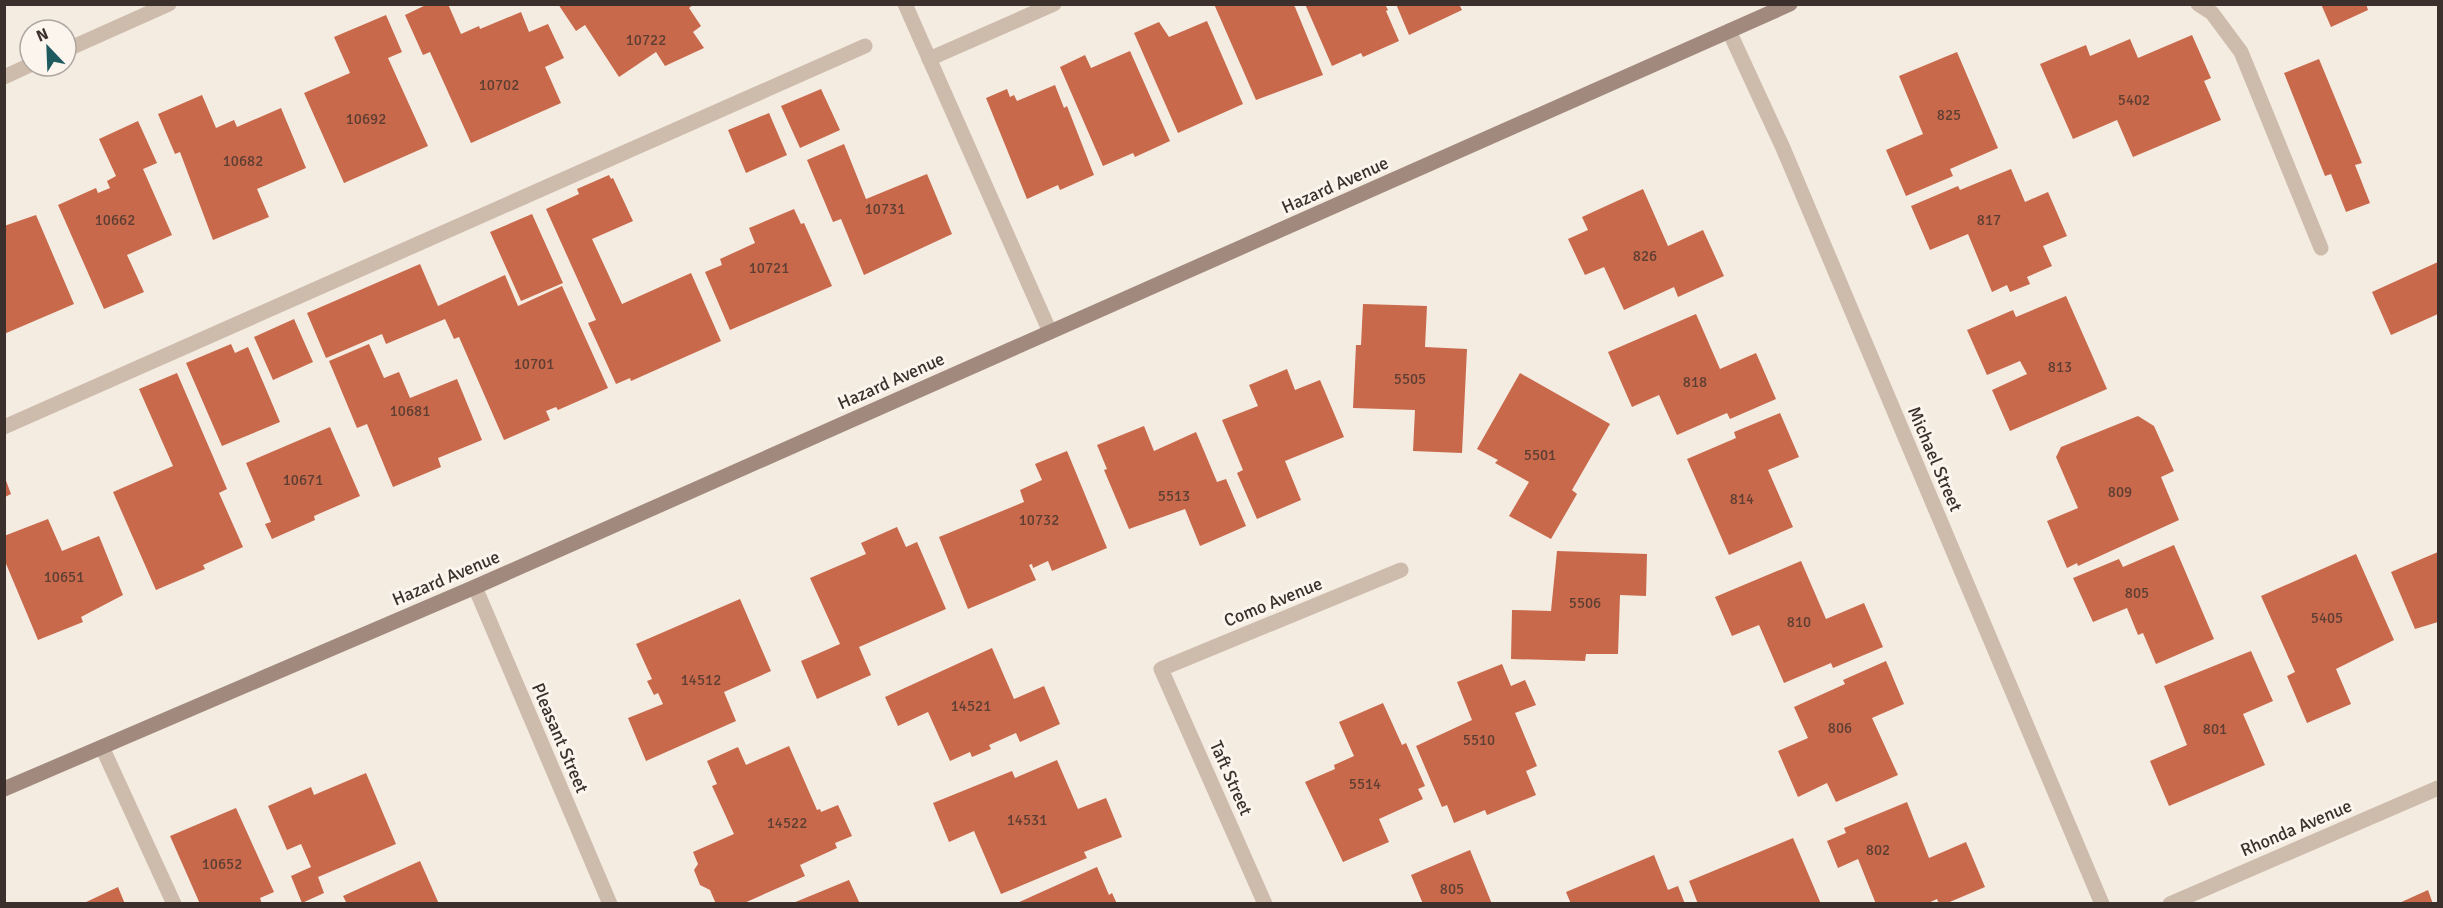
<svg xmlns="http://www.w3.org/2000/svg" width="2443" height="908" font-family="Signika,sans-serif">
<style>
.building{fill:#c8694b}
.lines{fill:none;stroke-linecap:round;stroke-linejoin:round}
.lane{stroke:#cdbbac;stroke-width:15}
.street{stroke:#cdbbac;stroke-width:15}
.secondary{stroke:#a18a7d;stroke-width:15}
.labels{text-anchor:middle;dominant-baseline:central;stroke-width:6;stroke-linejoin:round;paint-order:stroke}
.number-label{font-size:15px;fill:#5e3e33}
.street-label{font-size:18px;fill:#3b302b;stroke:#fbf5ee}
</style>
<rect width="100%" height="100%" fill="#f4ebe1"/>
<path class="building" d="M 428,4 L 448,4 L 461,34 L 479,26 L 480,29 L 521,12 L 529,32 L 548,24 L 564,58 L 545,67 L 561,103 L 471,143 L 430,52 L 423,55 L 405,15 Z
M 558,4 L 694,4 L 689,8 L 701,26 L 693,32 L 704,48 L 665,66 L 656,52 L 619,77 L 585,25 L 576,31 Z
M 1214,4 L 1292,4 L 1295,7 L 1323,75 L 1256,100 Z
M 1305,4 L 1385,4 L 1388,10 L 1386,11 L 1399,41 L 1363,57 L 1361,53 L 1332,66 Z
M 1396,4 L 1459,4 L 1462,10 L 1409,35 Z
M 2321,4 L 2366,4 L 2368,10 L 2331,27 Z
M 386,15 L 402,52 L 388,58 L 428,146 L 344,183 L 304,93 L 350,73 L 334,37 Z
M 1207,21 L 1243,104 L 1178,133 L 1134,33 L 1159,22 L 1169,37 Z
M 2192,35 L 2211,78 L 2204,81 L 2221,120 L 2133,157 L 2117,120 L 2073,139 L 2040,64 L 2086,45 L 2090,56 L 2130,39 L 2138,58 Z
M 1130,51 L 1170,141 L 1135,157 L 1133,153 L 1103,166 L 1060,67 L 1085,55 L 1091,68 Z
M 1957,52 L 1998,148 L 1950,169 L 1953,176 L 1906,196 L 1886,150 L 1923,134 L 1899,76 Z
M 2319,59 L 2362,163 L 2355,165 L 2370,203 L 2346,212 L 2331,174 L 2325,176 L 2284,73 Z
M 1055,85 L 1064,108 L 1067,106 L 1094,175 L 1060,190 L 1058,185 L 1027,199 L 986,98 L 1007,89 L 1010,97 L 1014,95 L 1017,101 Z
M 821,89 L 840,130 L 800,148 L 781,106 Z
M 202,95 L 216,128 L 234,120 L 237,127 L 281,108 L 306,168 L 257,189 L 269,217 L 213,240 L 180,152 L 175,154 L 158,114 Z
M 769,113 L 787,155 L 746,173 L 728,130 Z
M 138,121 L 157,163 L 143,169 L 172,235 L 127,255 L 144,292 L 104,309 L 58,205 L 96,188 L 98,193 L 110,188 L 107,181 L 116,176 L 99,139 Z
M 844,144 L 866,199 L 927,174 L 952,234 L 864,275 L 841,219 L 833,222 L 807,160 Z
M 2011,169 L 2025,202 L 2048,192 L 2067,236 L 2043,246 L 2052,266 L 2027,277 L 2030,284 L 2010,292 L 2007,285 L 1992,292 L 1968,234 L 1930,250 L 1911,206 L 1958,186 L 1960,190 Z
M 609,175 L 611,179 L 613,178 L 633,221 L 592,239 L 622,304 L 691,273 L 721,341 L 631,381 L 630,378 L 616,384 L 588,323 L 596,320 L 546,209 L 579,194 L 577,189 Z
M 1643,189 L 1668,246 L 1703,230 L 1724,276 L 1678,297 L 1674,287 L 1624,310 L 1604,267 L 1585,275 L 1568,239 L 1588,230 L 1582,217 Z
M 794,209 L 801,224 L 804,223 L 832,286 L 730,330 L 705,272 L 722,265 L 720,259 L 755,243 L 749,228 Z
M 532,214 L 563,283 L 521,301 L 490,232 Z
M 36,215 L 74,304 L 4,334 L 4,226 Z
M 2438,262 L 2438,314 L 2391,335 L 2372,292 Z
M 420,264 L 438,306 L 505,275 L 518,306 L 562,286 L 608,388 L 558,410 L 556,407 L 546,411 L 550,420 L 504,440 L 459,337 L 454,339 L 445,319 L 386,344 L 382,334 L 326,358 L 307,313 Z
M 2066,296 L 2107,389 L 2010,431 L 1992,390 L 2027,374 L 2020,361 L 1987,375 L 1967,330 L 2013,310 L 2016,317 Z
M 1363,304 L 1427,306 L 1425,347 L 1467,349 L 1462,453 L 1413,451 L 1415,410 L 1353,408 L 1356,345 L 1361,345 Z
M 1696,314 L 1720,369 L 1756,353 L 1776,399 L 1730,419 L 1727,413 L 1677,435 L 1659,395 L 1632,407 L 1608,352 Z
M 294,319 L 313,362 L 273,380 L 254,337 Z
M 231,344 L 235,353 L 248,347 L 280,422 L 222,446 L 186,363 Z
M 369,344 L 384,378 L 399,372 L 410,398 L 457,379 L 482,440 L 438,458 L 441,467 L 393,487 L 367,424 L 357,428 L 329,361 Z
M 1287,369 L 1295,390 L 1320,380 L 1344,437 L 1285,461 L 1301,500 L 1257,519 L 1237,473 L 1243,470 L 1222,420 L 1258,406 L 1249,385 Z
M 177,373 L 227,489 L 219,493 L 243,547 L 203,565 L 205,569 L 156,590 L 113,492 L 173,466 L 139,389 Z
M 1520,373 L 1610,424 L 1572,490 L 1577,494 L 1551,539 L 1509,516 L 1529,482 L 1495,463 L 1498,460 L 1477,449 Z
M 1780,413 L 1799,457 L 1768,470 L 1793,527 L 1729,555 L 1687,459 L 1736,438 L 1734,432 Z
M 2138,416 L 2154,426 L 2174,471 L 2161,477 L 2179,520 L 2078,566 L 2077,563 L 2067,568 L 2047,521 L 2078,508 L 2056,457 L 2061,447 Z
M 1144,426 L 1154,451 L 1196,432 L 1217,482 L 1226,479 L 1246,526 L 1200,546 L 1185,509 L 1129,529 L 1104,470 L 1107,469 L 1097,445 Z
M 330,427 L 360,496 L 314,516 L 315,520 L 272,539 L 265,524 L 271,522 L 246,463 Z
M 1067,451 L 1107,548 L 1052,571 L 1048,561 L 1033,568 L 1032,564 L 1029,565 L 1036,580 L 968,609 L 939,537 L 1024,502 L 1020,490 L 1042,480 L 1035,464 Z
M 5,478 L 11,494 L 5,497 Z
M 48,519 L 62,551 L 99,536 L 123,595 L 81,617 L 83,622 L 38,640 L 4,559 L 4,536 Z
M 897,527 L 906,547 L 917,542 L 946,609 L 859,647 L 871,675 L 817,699 L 801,661 L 840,644 L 810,578 L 866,554 L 861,543 Z
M 2174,545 L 2214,639 L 2156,664 L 2143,633 L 2138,635 L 2127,608 L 2093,622 L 2073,578 L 2119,559 L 2123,567 Z
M 1557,551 L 1647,554 L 1646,596 L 1620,595 L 1618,654 L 1586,654 L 1585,661 L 1511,659 L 1512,610 L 1551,611 Z
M 2438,552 L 2438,622 L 2415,629 L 2391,572 Z
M 2356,554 L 2394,640 L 2336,669 L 2351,704 L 2307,723 L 2287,676 L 2295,672 L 2261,596 Z
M 1801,561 L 1826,619 L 1864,603 L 1883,647 L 1833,668 L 1831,663 L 1784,683 L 1759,625 L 1732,636 L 1715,597 Z
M 740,599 L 771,671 L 724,692 L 736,721 L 646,761 L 628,718 L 663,704 L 658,693 L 654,695 L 647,681 L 652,679 L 636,644 Z
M 992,648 L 1014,699 L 1044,686 L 1060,724 L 1020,742 L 1016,733 L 989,745 L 991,749 L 972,757 L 970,752 L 950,761 L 928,712 L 898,726 L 885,697 Z
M 2251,651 L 2273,701 L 2243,714 L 2265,765 L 2169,806 L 2150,761 L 2187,745 L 2164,686 Z
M 1886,661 L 1904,704 L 1872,718 L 1898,775 L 1836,802 L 1827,783 L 1798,797 L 1778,751 L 1808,738 L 1794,707 L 1845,684 L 1843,680 Z
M 1502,664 L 1511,686 L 1525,680 L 1536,705 L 1515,713 L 1537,766 L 1526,771 L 1536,795 L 1487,815 L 1485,810 L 1454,823 L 1447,805 L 1442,807 L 1416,746 L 1472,720 L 1457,682 Z
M 1383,703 L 1402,745 L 1406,743 L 1425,786 L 1418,789 L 1423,799 L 1379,819 L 1389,842 L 1343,862 L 1305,782 L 1335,769 L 1334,765 L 1354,756 L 1339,722 Z
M 789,746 L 817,810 L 820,809 L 821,812 L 838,805 L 852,836 L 835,843 L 837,848 L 800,865 L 805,876 L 742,904 L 716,904 L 710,890 L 700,885 L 694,870 L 698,864 L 693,852 L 734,834 L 712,786 L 717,784 L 707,761 L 738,747 L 746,765 Z
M 1057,760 L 1078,809 L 1106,798 L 1122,837 L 1084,852 L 1087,858 L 1001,894 L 974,831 L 949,842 L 933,803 L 1012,771 L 1015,778 Z
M 366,773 L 396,844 L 318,877 L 324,893 L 302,903 L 291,876 L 311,867 L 301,844 L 287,850 L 268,806 L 311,787 L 314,795 Z
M 1907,802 L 1929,858 L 1966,842 L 1985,887 L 1945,904 L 1939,904 L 1937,899 L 1926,904 L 1876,904 L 1858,859 L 1838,868 L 1827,841 L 1846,833 L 1844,828 Z
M 236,808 L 274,892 L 260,898 L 262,904 L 200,904 L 170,836 Z
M 1793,838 L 1821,904 L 1698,904 L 1689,881 Z
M 1470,850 L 1492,904 L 1423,904 L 1411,875 Z
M 1654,855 L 1668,890 L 1678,886 L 1685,904 L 1571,904 L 1566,892 Z
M 420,861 L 439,904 L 347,904 L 343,896 Z
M 1097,867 L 1109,895 L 1112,893 L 1117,904 L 1015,904 Z
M 849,880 L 860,904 L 793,904 L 793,903 Z
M 118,887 L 125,904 L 82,904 Z
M 2428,890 L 2433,904 L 2397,904 Z"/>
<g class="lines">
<path class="lane" d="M 905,4 L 1050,332
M 2198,4 L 2212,13 L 2241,52 L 2321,248
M 4,427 L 865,46
M 102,747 L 174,904"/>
<path class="street" d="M 1729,31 L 1783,148 L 2102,904
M 66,50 L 169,4
M 929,59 L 1054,4
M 4,77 L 30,65
M 475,587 L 610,904
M 1265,904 L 1161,669 L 1401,570
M 2170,904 L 2438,788"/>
<path class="secondary" d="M 4,789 L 475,587 L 1790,4"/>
</g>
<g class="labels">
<g class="number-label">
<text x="646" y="40">10722</text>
<text x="499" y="85">10702</text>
<text x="2134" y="100">5402</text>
<text x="1949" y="115">825</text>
<text x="366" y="119">10692</text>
<text x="243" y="161">10682</text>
<text x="885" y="209">10731</text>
<text x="115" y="220">10662</text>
<text x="1989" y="220">817</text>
<text x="1645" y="256">826</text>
<text x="769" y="268">10721</text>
<text x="534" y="364">10701</text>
<text x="2060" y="367">813</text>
<text x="1410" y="379">5505</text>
<text x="1695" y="382">818</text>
<text x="410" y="411">10681</text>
<text x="1540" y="455">5501</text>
<text x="303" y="480">10671</text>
<text x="2120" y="492">809</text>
<text x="1174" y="496">5513</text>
<text x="1742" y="499">814</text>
<text x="1039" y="520">10732</text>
<text x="64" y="577">10651</text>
<text x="2137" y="593">805</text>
<text x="1585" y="603">5506</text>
<text x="2327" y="618">5405</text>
<text x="1799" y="622">810</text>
<text x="701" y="680">14512</text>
<text x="971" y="706">14521</text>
<text x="1840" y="728">806</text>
<text x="2215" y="729">801</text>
<text x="1479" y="740">5510</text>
<text x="1365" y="784">5514</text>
<text x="1027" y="820">14531</text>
<text x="787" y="823">14522</text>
<text x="1878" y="850">802</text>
<text x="222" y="864">10652</text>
<text x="1452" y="889">805</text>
</g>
<g class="street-label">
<text transform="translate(1335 185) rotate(-24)">Hazard Avenue</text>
<text transform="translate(891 381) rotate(-24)">Hazard Avenue</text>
<text transform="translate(1935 459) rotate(67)">Michael Street</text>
<text transform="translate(446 578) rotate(-23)">Hazard Avenue</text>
<text transform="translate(1273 602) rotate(-22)">Como Avenue</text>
<text transform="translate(560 738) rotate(67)">Pleasant Street</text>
<text transform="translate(1231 778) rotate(66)">Taft Street</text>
<text transform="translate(2296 828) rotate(-23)">Rhonda Avenue</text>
</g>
</g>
<rect width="2443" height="908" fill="none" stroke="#3b302b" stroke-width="12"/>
<g transform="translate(48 48) rotate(337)"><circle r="28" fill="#fbf5ee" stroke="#aea6a0" stroke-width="1.5"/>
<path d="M0-4.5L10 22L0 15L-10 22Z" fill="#1f5a5e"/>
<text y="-9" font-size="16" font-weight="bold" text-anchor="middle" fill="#3b302b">N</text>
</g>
</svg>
